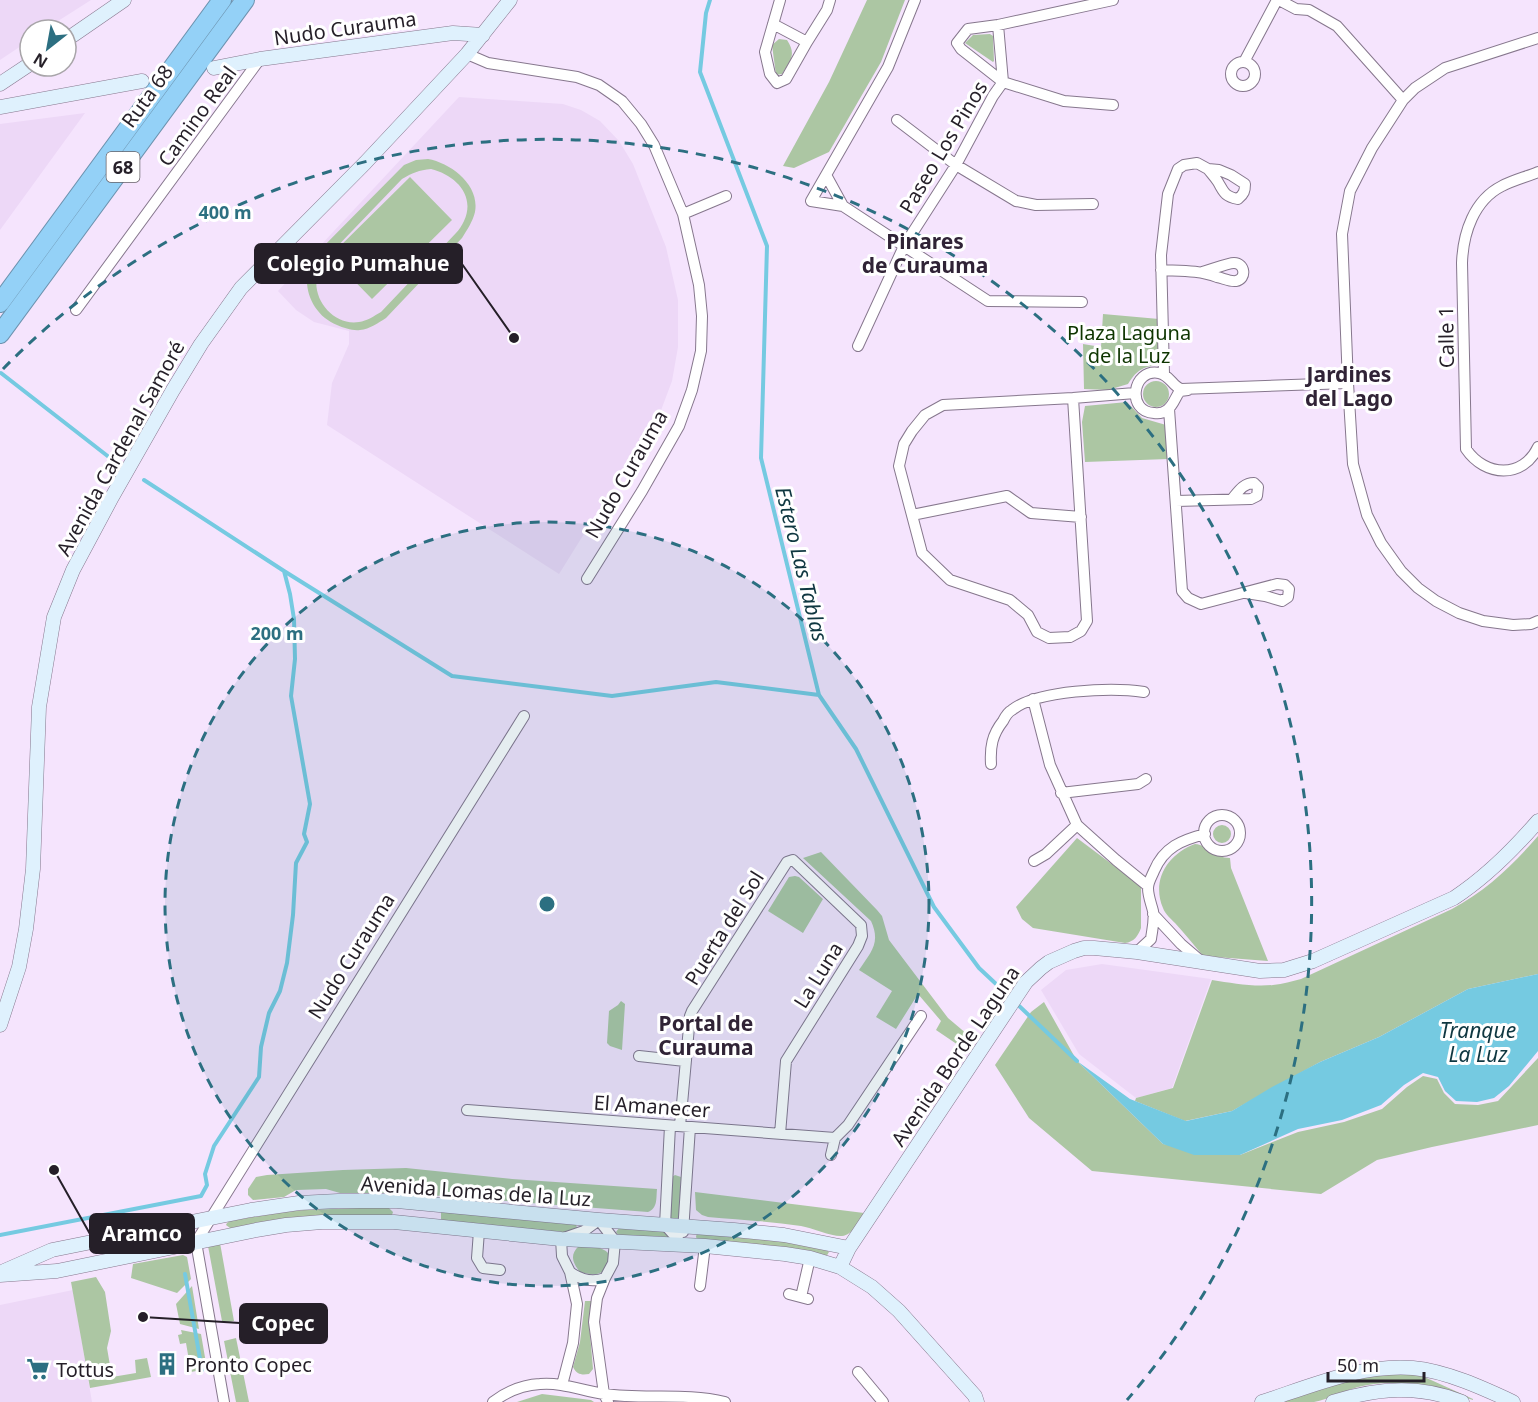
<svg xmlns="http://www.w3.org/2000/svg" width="1538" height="1402" font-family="'Noto Sans',sans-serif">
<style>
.built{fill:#edd8f7}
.green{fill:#acc6a3;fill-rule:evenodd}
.water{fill:#75cae1}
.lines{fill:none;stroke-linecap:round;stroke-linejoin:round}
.stream{stroke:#75cae1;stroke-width:4}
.street-casing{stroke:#86778d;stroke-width:12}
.secondary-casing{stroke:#86778d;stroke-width:15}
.highway-casing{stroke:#6d93af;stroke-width:20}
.street{stroke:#fff;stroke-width:10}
.secondary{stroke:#dff1fd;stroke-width:14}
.highway{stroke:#94d1f7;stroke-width:18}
.ring{fill:none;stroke:#2c6f81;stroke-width:3;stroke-dasharray:10 8}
.labels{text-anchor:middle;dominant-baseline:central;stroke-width:6;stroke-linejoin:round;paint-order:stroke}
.shield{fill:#fff;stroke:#666268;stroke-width:1.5}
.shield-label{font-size:18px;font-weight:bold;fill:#251f28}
.street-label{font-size:20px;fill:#251f28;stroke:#fff}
.park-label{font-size:20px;fill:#0e3500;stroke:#fff}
.poi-label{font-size:20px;fill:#251f28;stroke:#fff;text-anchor:start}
.neighbourhood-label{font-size:21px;font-weight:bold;fill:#302336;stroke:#fff}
.water-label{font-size:21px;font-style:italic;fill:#0f3741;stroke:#fff}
.centre{fill:#2c6f81;stroke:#fff;stroke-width:3}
.ring-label{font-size:18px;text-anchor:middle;font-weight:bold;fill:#2c6f81;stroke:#fff;stroke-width:6;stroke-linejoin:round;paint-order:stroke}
.leader{fill:none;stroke:#251f28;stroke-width:2}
.callout-dot{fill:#251f28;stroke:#fff;stroke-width:2}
.callout{fill:#251f28;stroke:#251f28;stroke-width:2}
.callout-label{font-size:21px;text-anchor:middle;font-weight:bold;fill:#fff}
</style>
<rect width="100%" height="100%" fill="#f5e4fd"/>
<path class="built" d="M 0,0 L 91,0 L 44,30 L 30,30 L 30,40 L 0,60 Z
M 459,97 L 563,104 L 581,110 L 600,121 L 619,141 L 633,164 L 666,247 L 678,300 L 678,347 L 672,381 L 657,421 L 632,462 L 607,497 L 559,574 L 327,425 L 332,383 L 349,344 L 349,331 L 314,322 L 296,310 L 278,291 Z
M 85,113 L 0,230 L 0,124 Z
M 1102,964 L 1211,979 L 1172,1088 L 1136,1098 L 1079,1054 L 1041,990 L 1066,970 Z
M 73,1290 L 92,1402 L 0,1402 L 0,1305 Z"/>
<path class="green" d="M 867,0 L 905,0 L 881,62 L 829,152 L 794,168 L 783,166 L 829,82 Z
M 990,34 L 993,36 L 994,61 L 993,62 L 965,43 L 973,35 Z
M 779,39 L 787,40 C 797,55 790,61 782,74 L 776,75 L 772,45 Z
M 428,159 C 451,163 480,185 475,212 C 473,221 467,230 462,238 L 386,318 C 378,323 370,329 360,330 C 353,331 344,328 337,325 C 316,317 303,293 308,271 C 309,266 311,262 313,257 L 404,165 L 416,160 ZM 431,169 C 455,175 476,195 464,221 C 462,225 459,230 456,233 L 381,312 C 374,316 367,321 359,322 C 334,326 312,300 317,276 C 318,268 324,261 329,255 L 402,179 C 412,173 419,170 431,169 Z
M 410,177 L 452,220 L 372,299 L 330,256 Z
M 1103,314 L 1159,319 L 1161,364 C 1144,367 1138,368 1128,384 L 1108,390 L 1084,389 L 1083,344 L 1101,347 Z
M1143 394a13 13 0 1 1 26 0a13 13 0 1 1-26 0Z
M 1127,402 L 1142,418 L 1166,425 L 1168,459 L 1085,462 L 1082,422 L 1085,406 Z
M1213 834a9 9 0 1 1 18 0a9 9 0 1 1-18 0Z
M 1538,836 L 1538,974 L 1468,989 L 1379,1037 L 1320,1062 L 1232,1111 L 1185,1121 L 1135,1101 L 1136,1098 L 1173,1088 L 1212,980 C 1232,983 1252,987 1273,985 C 1283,984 1292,981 1301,979 L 1452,909 C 1487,890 1512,866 1538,836 Z
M 1077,838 L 1141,886 L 1141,928 C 1138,936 1134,942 1125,943 L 1033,928 L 1022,919 L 1016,907 Z
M 1195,844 C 1209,845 1214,858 1230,858 L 1231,868 L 1268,961 L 1203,956 C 1194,945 1185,934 1175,923 C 1171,919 1165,914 1163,908 C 1151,880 1168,854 1195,844 Z
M 821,852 L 877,910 L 882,916 L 889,940 L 948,1018 L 974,1040 L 967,1051 L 936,1030 L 941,1021 L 918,994 L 896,1029 L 876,1017 L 892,991 L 859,970 C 871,952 881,943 871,921 L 803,858 Z
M 795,876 L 799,877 L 823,899 L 803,933 L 768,911 L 789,877 Z
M 621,1001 L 625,1004 L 622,1050 L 610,1046 L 607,1043 L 609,1011 L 618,1005 Z
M 1044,1002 L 1077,1061 L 1163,1144 L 1240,1155 L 1298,1132 L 1344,1122 L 1382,1109 L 1407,1087 L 1423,1076 L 1437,1079 L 1444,1093 L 1455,1104 L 1478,1105 L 1498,1101 L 1538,1058 L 1538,1125 L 1432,1147 L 1377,1160 L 1321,1194 L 1092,1171 L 1029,1118 L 995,1065 L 1031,1012 Z
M 406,1168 L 512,1179 L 657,1189 C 656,1198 658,1208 648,1212 L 402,1193 L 340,1193 L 326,1189 L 296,1190 L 284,1197 L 253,1200 L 248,1195 L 248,1189 L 256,1177 L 267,1175 L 343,1170 Z
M 675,1175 L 681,1177 L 679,1214 L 678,1218 L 671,1218 L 670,1214 L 672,1177 Z
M 695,1192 L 864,1213 C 859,1221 853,1235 842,1236 C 833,1237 812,1228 801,1226 C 770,1221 739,1220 708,1217 L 702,1215 L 696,1210 Z
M 388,1207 L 393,1212 L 392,1215 L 390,1217 L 230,1228 L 226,1225 L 227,1223 L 230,1221 L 283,1212 L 304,1210 Z
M 441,1211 L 576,1224 L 577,1228 L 572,1233 L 441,1220 Z
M 619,1228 L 667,1231 L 669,1237 L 619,1236 L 616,1232 Z
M 697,1232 L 795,1242 L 826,1250 L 829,1252 L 826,1257 L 697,1239 L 696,1237 Z
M 220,1243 L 234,1321 L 225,1323 L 222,1321 L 208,1246 Z
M 579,1246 C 587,1247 598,1246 604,1250 C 615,1255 609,1269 600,1273 C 594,1276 586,1273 580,1272 C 573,1263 569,1255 579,1246 Z
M 183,1255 L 187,1257 L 191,1279 L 177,1293 L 131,1278 L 133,1264 Z
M 96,1277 L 105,1292 L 111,1331 L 107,1348 L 112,1377 L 136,1373 L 135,1360 L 147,1358 L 151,1377 L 90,1388 L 71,1282 Z
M 192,1286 L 199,1329 L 180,1324 L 176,1304 Z
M 585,1301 L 592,1301 L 589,1322 L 593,1369 L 589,1374 C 582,1375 577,1375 573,1367 L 580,1342 Z
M 181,1330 L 201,1334 L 207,1369 L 191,1372 L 186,1343 L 180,1344 L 178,1335 L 182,1334 Z
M 236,1338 L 249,1402 L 236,1402 L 224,1341 Z
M 1382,1373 L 1420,1375 L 1473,1399 L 1473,1400 C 1435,1388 1398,1377 1358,1387 C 1344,1391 1329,1399 1314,1402 C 1302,1402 1289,1402 1277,1402 L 1334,1382 Z
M 542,1394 L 591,1400 L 594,1402 L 517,1402 Z"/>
<path class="water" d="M 1538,974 L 1538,1051 L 1509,1086 L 1494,1098 L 1477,1102 L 1456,1101 L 1445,1091 L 1438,1077 L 1423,1073 L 1404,1085 L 1381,1105 L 1342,1120 L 1298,1129 L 1240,1155 L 1194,1155 L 1163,1144 L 1077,1061 L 1130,1099 L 1186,1121 L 1232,1111 L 1272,1087 L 1320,1062 L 1379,1037 L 1468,989 Z"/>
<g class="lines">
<path class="stream" d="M 710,0 L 706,13 L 700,72 L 767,246 L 761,458 L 819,695 L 856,749 L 934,907 L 979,968 L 1011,998
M 1,373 L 114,461
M 144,480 L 284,571 L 452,676 L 612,696 L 716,682 L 819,695
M 1016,1003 L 1077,1061
M 0,1235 L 201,1196 L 207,1185 L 205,1174 L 214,1146 L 259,1077 L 261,1047 L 269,1013 L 280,991 L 287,963 L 293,915 L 296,863 L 307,842 L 304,834 L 310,804 L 291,696 L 295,659 L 294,619 L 290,594 L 284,571
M 185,1274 L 202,1370"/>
<g class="street-casing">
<path id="street" d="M 780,0 L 765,52 L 770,74 L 777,83 L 786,79 L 807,42 L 827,10 L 830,0
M 915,0 L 888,67 L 811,201 L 843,206 L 988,301 L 1082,302
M 1113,0 L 998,25 L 968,29 L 957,43 L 961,49 L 1003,82 L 1064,101 L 1113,105
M 1279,0 L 1296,9 L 1309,10 L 1337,26 L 1403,100
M 773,24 L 807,42
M 1538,38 L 1445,68 L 1415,88 L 1403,100 L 1372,148 L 1350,191 L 1342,234 L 1348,383 L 1353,464 L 1367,515 L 1381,543 L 1401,571 L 1418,588 L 1436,601 L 1459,613 L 1483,621 L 1513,625 L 1531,624 L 1538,621
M 467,54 L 488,63 L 577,77 L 599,85 L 622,101 L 641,124 L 654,145 L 683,214 L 699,285 L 702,316 L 701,351 L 692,390 L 679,426 L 642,491 L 587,579
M 1244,62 L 1277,0
M1231 74a12 12 0 1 1 24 0a12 12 0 1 1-24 0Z
M 897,120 L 956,165 L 1016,201 L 1036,205 L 1093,204
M 1538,172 C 1526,177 1513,180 1502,186 C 1474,200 1463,233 1462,263 L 1466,449 C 1485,477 1523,479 1538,447
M 826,175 L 843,206
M 683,214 L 726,196
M 1161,270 C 1180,271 1199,270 1217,277 C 1223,278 1230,282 1236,281 C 1247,279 1245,263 1234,263 C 1228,263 1210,270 1202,272
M 76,310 L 260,59
M 858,346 L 904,246 L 956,165 L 993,96 L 1003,82 L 998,25
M 1164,374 L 1161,255 L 1168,194 L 1178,169 L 1184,165 L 1197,163 L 1208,169 L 1219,170 L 1231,175 L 1245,184 C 1245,191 1244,194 1238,199 C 1224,196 1224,192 1218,182 C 1215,177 1211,173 1208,169
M 1188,390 L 1180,391 C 1175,397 1174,405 1167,410 C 1163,413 1159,414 1154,413 C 1126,412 1132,368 1159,373 C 1170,375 1172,386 1181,389 L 1348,383
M 1073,398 L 1087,621 L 1081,631 L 1070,637 L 1049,638 L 1037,632 L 1028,615 L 1010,600 L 950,580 L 922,553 L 899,466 L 904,444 L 912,431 L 925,415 L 943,405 L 1073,398 L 1135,393
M 1169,409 L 1182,591 L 1188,598 L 1201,604 L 1277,584 L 1285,585 L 1289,589 L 1288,597 L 1282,601 L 1265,596 L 1246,593
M 1176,501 L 1251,499 L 1257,496 L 1258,487 L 1254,483 C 1243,483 1238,492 1232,499
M 912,515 L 1007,496 L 1031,513 L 1081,517
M 1033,699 L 1050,765 L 1077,825 L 1116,860 L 1148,886
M 991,764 C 990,747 992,735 1003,721 C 1005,717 1008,712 1012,710 C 1037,690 1112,687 1144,692
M 1061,793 L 1138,784 L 1146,779
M1204 833a18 18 0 1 1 36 0a18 18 0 1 1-36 0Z
M 1034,861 L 1046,854 L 1077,825
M 1153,914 L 1181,944 L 1202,962
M 1137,952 L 1151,939 C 1152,930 1155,920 1153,911 C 1151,903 1148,896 1148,888 C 1148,882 1152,876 1154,871 C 1164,847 1182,840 1205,834
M 639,1056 L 685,1061
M 467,1110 L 835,1138
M 670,1126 L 665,1225 L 682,1244
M 680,1126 L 690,1016 L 692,1011 L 787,862 L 793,860 L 861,925 L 862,936 L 858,946 L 786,1061 L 780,1134
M 831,1155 L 835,1138 L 848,1125 L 921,1016
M 479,1231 L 477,1258 L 483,1268 L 500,1270
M 683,1232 L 690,1127
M 570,1272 C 581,1280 592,1283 605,1278
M 700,1286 L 705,1246
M 789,1294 L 808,1299
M 801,1297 L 810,1258
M 858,1372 L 883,1402
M 562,1385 L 573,1343 L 577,1304 L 570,1272 L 562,1256 L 561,1239 L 584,1231 L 599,1220 L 615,1241 L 613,1263 L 605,1278 L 597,1298 L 594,1322 L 604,1394 L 608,1402
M 224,1402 L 196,1242 L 524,716
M 493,1402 C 506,1392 523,1385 540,1384 C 562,1382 583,1391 604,1394 C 644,1400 685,1392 725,1402"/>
</g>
<g class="secondary-casing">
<path id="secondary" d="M 66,40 L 124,0
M 214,68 L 260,59 L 453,33 L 483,35
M 0,84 L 30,64
M 0,107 L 142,81
M 0,1025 L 19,967 L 26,929 L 33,869 L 39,707 L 54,617 L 73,570 L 112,497 L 173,390 L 201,344 L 241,288 L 365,163 L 467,54 L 510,0
M 840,1267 L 849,1248 L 1026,982 L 1041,968 L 1049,962 L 1074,951 L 1084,948 L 1094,948 L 1137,952 L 1260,971 L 1284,970 L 1313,961 L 1454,898 C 1486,877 1513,850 1538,821
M 4,1271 L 52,1250 L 251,1210 L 299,1203 L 338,1201 L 397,1201 L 599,1220 L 734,1230 L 784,1235 L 849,1248
M 0,1275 L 57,1271 L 256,1230 L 286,1225 L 322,1222 L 394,1222 L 561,1239 L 705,1246 L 785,1254 L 810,1258 L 840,1267 L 872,1287 L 899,1311 L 975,1396 L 977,1402
M 1262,1402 C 1311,1386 1361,1364 1413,1368 C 1446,1371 1483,1388 1513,1402
M 1333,1402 C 1376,1388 1419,1384 1462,1402"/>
</g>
<g class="highway-casing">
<path id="highway" d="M 0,303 L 222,0
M 0,334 L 245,0"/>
</g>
<use href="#street" class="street"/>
<use href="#secondary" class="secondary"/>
<use href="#highway" class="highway"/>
</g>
<circle cx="547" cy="904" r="382" fill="#2c6f81" fill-opacity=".12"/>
<g class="ring">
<circle cx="547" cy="904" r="382"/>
<path d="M3 369A763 763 0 0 1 1127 1400"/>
</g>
<defs>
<g id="building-bare" transform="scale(1.8)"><path d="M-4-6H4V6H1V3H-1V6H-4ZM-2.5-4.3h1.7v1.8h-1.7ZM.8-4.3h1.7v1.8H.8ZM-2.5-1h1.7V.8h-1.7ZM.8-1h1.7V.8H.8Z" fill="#2c6f81" stroke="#fff" stroke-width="2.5" paint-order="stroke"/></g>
<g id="supermarket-bare" transform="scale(1.8)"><path d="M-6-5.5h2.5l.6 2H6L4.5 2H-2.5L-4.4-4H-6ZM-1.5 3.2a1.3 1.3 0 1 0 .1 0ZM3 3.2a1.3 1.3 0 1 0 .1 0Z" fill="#2c6f81" stroke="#fff" stroke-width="2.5" paint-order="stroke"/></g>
</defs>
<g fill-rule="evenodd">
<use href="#building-bare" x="167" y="1364"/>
<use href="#supermarket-bare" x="38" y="1369"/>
</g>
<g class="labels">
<rect class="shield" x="106.5" y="152" width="33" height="30" rx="4.5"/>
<g class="shield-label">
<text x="123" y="167">68</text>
</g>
<g class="street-label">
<text transform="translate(345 28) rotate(-8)">Nudo Curauma</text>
<text transform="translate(147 96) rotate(-54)">Ruta 68</text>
<text transform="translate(197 116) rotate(-54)">Camino Real</text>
<text transform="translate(943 147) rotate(-59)">Paseo Los Pinos</text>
<text transform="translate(1446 337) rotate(-91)">Calle 1</text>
<text transform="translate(120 448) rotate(-61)">Avenida Cardenal Samoré</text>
<text transform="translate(626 474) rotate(-60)">Nudo Curauma</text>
<text transform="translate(724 928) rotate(-58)">Puerta del Sol</text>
<text transform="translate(351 956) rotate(-58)">Nudo Curauma</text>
<text transform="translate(818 975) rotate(-58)">La Luna</text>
<text transform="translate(955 1056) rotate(-56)">Avenida Borde Laguna</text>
<text transform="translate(652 1106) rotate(4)">El Amanecer</text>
<text transform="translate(476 1191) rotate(4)">Avenida Lomas de la Luz</text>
</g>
<g class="park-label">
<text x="1129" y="332">Plaza Laguna<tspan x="1129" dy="23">de la Luz</tspan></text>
</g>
<g class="poi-label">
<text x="185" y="1364">Pronto Copec</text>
<text x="56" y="1369">Tottus</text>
</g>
<g class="neighbourhood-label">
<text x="925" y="241">Pinares<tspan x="925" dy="24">de Curauma</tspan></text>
<text x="1349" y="374">Jardines<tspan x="1349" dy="24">del Lago</tspan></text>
<text x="706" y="1023">Portal de<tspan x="706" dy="24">Curauma</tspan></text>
</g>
<g class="water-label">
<text transform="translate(802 564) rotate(76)">Estero Las Tablas</text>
<text x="1478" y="1030">Tranque<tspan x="1478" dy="24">La Luz</tspan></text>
</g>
</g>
<circle cx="547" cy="904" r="9" class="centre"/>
<g class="ring-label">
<text x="225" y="219">400 m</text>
<text x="277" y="640">200 m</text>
</g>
<path class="leader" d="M514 338L462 264M54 1170L90 1234M143 1317L240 1323"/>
<g class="callout-dot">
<circle cx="514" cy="338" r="6"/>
<circle cx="54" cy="1170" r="6"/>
<circle cx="143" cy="1317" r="6"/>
</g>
<g class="callout">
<rect x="255" y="244" width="207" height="39" rx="6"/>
<rect x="90" y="1214" width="104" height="39" rx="6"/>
<rect x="240" y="1304" width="87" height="39" rx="6"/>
</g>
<g class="callout-label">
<text x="358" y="271">Colegio Pumahue</text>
<text x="142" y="1241">Aramco</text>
<text x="283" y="1331">Copec</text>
</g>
<g transform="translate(48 48) rotate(211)"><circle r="28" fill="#ffffff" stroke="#a8a5a9" stroke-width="1.5"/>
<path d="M0-4.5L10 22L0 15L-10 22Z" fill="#2c6f81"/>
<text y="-9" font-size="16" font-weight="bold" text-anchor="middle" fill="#251f28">N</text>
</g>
<path d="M1328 1372v9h96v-9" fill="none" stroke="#251f28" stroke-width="3"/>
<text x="1337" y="1372" font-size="18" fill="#251f28" stroke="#ffffff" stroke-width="4.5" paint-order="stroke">50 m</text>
</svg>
